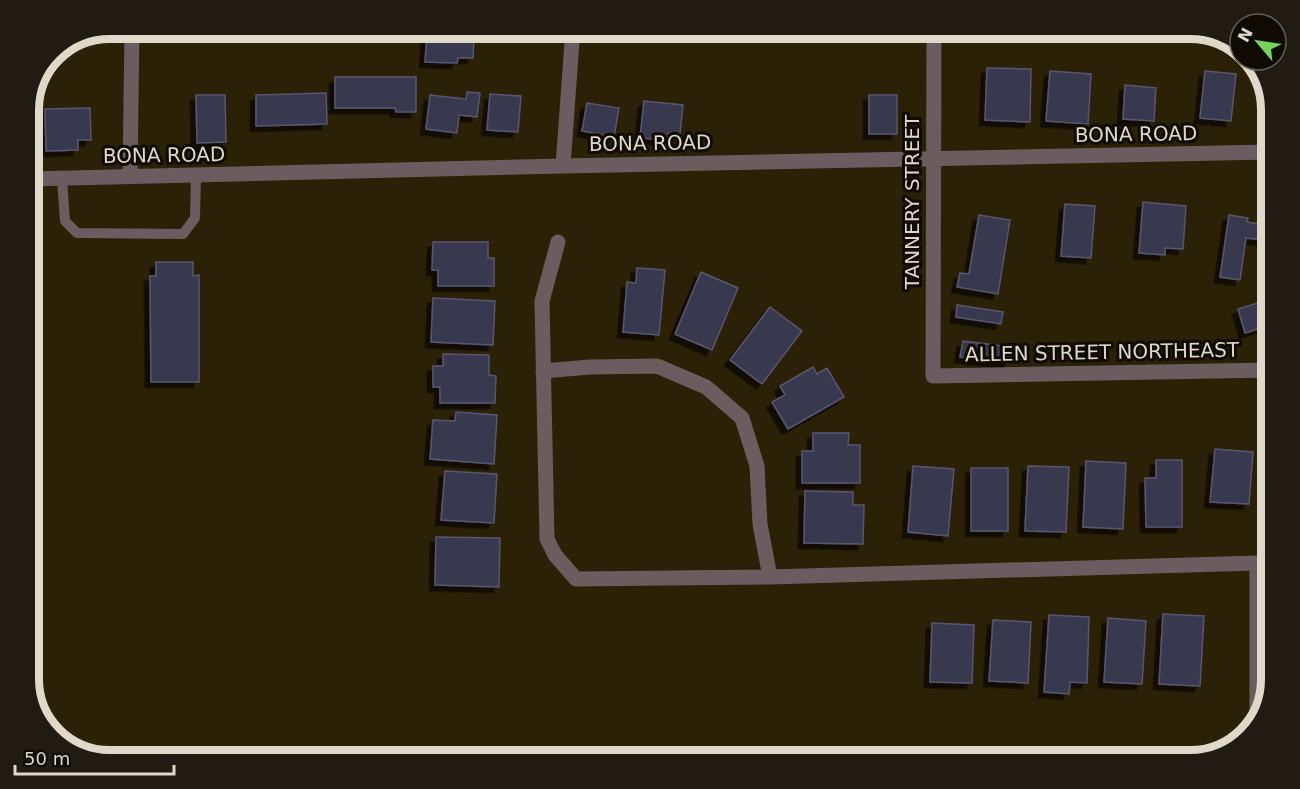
<svg xmlns="http://www.w3.org/2000/svg" width="1300" height="789" font-family="'DejaVu Sans',sans-serif">
<style>
.building{fill:#383750;stroke:#575772;stroke-width:1.5;filter:url(#shadow)}
.lines{fill:none;stroke-linecap:round;stroke-linejoin:round}
.lane{stroke:#6a5c5f;stroke-width:10}
.street{stroke:#6a5c5f;stroke-width:15}
.labels{text-anchor:middle;dominant-baseline:central;stroke-width:6;stroke-linejoin:round;paint-order:stroke}
.street-label{font-size:20px;fill:#dfd9ca;stroke:#0f0b03}
.rim{fill:none;stroke:#dfd9ca;stroke-width:8}
</style>
<defs>
<filter id="shadow"><feDropShadow dx="-5.5" dy="5.5" stdDeviation="0" flood-color="#0009"/></filter>
</defs>
<rect width="100%" height="100%" fill="#2a2106"/>
<path class="building" d="M 427,36 L 474,38 L 473,58 L 458,58 L 457,63 L 425,62 Z
M 987,68 L 1031,69 L 1030,122 L 985,120 Z
M 1050,71 L 1091,74 L 1088,124 L 1046,121 Z
M 1205,71 L 1236,74 L 1231,121 L 1200,118 Z
M 335,77 L 416,77 L 416,112 L 396,112 L 395,108 L 335,108 Z
M 1125,85 L 1156,88 L 1154,121 L 1123,119 Z
M 467,92 L 480,93 L 477,117 L 459,115 L 457,133 L 426,129 L 430,95 L 466,99 Z
M 326,93 L 327,124 L 256,126 L 256,95 Z
M 490,94 L 521,96 L 518,132 L 487,130 Z
M 196,95 L 225,95 L 226,142 L 197,143 Z
M 869,95 L 897,95 L 897,134 L 869,134 Z
M 644,101 L 683,105 L 680,134 L 668,133 L 667,140 L 640,138 Z
M 587,103 L 619,108 L 614,137 L 582,131 Z
M 90,108 L 91,140 L 78,140 L 78,150 L 46,151 L 45,109 Z
M 1143,202 L 1186,206 L 1183,249 L 1165,248 L 1165,255 L 1139,253 Z
M 1065,204 L 1095,206 L 1091,258 L 1061,256 Z
M 979,215 L 1010,220 L 998,294 L 957,287 L 960,273 L 969,274 Z
M 1229,215 L 1248,218 L 1247,222 L 1271,226 L 1271,241 L 1246,238 L 1240,280 L 1220,277 Z
M 433,242 L 488,242 L 488,258 L 494,258 L 494,286 L 438,286 L 438,270 L 432,270 Z
M 156,262 L 193,262 L 193,276 L 199,275 L 199,382 L 151,382 L 150,276 L 156,276 Z
M 637,268 L 665,270 L 659,335 L 623,332 L 627,282 L 636,283 Z
M 701,272 L 738,288 L 712,350 L 675,334 Z
M 433,298 L 495,301 L 493,345 L 431,342 Z
M 1271,299 L 1271,325 L 1245,333 L 1238,309 Z
M 957,305 L 1003,312 L 1001,324 L 956,317 Z
M 770,307 L 802,331 L 762,384 L 730,360 Z
M 963,341 L 1011,347 L 1009,363 L 960,357 Z
M 443,354 L 489,355 L 489,375 L 496,376 L 495,403 L 440,403 L 440,387 L 433,387 L 433,366 L 443,366 Z
M 813,367 L 817,374 L 827,368 L 844,397 L 788,429 L 772,402 L 785,395 L 780,386 Z
M 456,412 L 497,415 L 494,464 L 430,459 L 433,420 L 455,421 Z
M 813,433 L 849,433 L 848,445 L 860,445 L 860,483 L 802,483 L 802,451 L 813,451 Z
M 1215,449 L 1253,452 L 1249,504 L 1210,502 Z
M 1156,460 L 1182,460 L 1182,527 L 1146,527 L 1145,478 L 1156,478 Z
M 1086,461 L 1126,463 L 1123,529 L 1083,527 Z
M 913,466 L 954,469 L 948,536 L 908,532 Z
M 1028,466 L 1069,467 L 1066,532 L 1025,531 Z
M 971,468 L 1008,468 L 1008,531 L 971,531 Z
M 445,471 L 497,474 L 494,523 L 441,520 Z
M 805,491 L 853,492 L 853,505 L 864,505 L 863,544 L 804,543 Z
M 436,537 L 500,538 L 499,587 L 435,585 Z
M 1163,614 L 1204,616 L 1200,686 L 1159,684 Z
M 1049,615 L 1089,617 L 1087,683 L 1070,682 L 1069,694 L 1044,692 Z
M 1108,618 L 1146,621 L 1142,684 L 1104,682 Z
M 993,620 L 1031,622 L 1028,683 L 989,681 Z
M 932,623 L 974,625 L 972,683 L 930,682 Z"/>
<g class="lines">
<path class="lane" d="M 62,179 L 65,221 L 77,233 L 183,234 L 195,218 L 196,175"/>
<path class="street" d="M 934,28 L 933,376 L 1271,370
M 563,166 L 573,28
M 130,177 L 132,28
M 29,179 L 563,166 L 1271,152
M 558,242 L 542,301 L 547,539 L 555,555 L 576,579 L 770,577 L 1257,563 L 1257,723
M 543,371 L 590,367 L 657,366 L 706,387 L 742,418 L 757,466 L 760,524 L 770,577"/>
</g>
<g class="labels">
<g class="street-label">
<text transform="translate(1136 134) rotate(-1)">BONA ROAD</text>
<text transform="translate(650 143) rotate(-1)">BONA ROAD</text>
<text transform="translate(164 155) rotate(-1)">BONA ROAD</text>
<text transform="translate(912 202) rotate(-90)">TANNERY STREET</text>
<text transform="translate(1102 352) rotate(-1)">ALLEN STREET NORTHEAST</text>
</g>
</g>
<path d="M0 0H1300V789H0ZM110 39H1190A71 71 0 0 1 1261 110V679A71 71 0 0 1 1190 750H110A71 71 0 0 1 39 679V110A71 71 0 0 1 110 39Z" fill="#201b13" fill-rule="evenodd"/>
<path class="rim" d="M110 39H1190A71 71 0 0 1 1261 110V679A71 71 0 0 1 1190 750H110A71 71 0 0 1 39 679V110A71 71 0 0 1 110 39Z"/>
<g transform="translate(1258 42) rotate(299)"><circle r="28" fill="#0f0b03" stroke="#625d53" stroke-width="1.5"/>
<path d="M0-4.5L10 22L0 15L-10 22Z" fill="#76d25a"/>
<text y="-9" font-size="16" font-weight="bold" text-anchor="middle" fill="#dfd9ca">N</text>
</g>
<path d="M15 765v9h159v-9" fill="none" stroke="#dfd9ca" stroke-width="3"/>
<text x="24" y="765" font-size="18" fill="#dfd9ca" stroke="#0f0b03" stroke-width="4.5" paint-order="stroke">50 m</text>
</svg>
